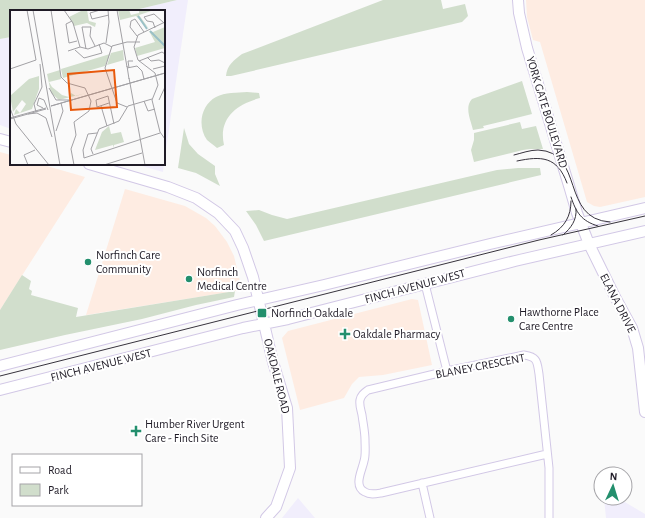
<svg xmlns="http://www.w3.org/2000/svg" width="645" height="518" font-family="'Alegreya Sans',sans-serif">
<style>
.commercial{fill:#feece2}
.education{fill:#f1eefc}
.green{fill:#d1decc}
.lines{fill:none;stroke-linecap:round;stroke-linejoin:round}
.street-casing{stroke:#d2c8e6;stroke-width:9}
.secondary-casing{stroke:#d2c8e6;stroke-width:12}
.street{stroke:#fff;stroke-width:7}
.secondary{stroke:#fff;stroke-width:10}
.tram{stroke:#37333d;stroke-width:1}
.poi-dot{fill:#238f6d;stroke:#fff;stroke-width:1.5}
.labels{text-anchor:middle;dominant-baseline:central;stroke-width:4;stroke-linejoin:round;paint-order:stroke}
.street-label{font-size:12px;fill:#1f1b26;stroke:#fff}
.poi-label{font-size:12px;fill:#1f1b26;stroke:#fff;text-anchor:start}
.inset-river{fill:none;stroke:#9ac0c7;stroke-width:2}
.inset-road{fill:none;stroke:#a2a1a5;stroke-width:1}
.view{fill:#e8590c;fill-opacity:0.15;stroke:#e8590c;stroke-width:2}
.inset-edge{fill:none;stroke:#1f1b26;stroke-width:2}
</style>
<rect width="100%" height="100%" fill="#fafafa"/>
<path class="commercial" d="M 526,0 L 645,0 L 645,197 L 600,207 L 594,206 L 587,202 L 540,42 L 533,40 L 527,17 Z
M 0,152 L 11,155 L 11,164 L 40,164 L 85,177 L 0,310 Z
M 125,189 L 185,206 L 206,218 L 215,226 L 227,242 L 234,256 L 242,290 L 86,315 Z
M 412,299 L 418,300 L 432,365 L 383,375 L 359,377 L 352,384 L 344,398 L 300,410 L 282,338 L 288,331 Z"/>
<path class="education" d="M 177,0 L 188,0 L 164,163 L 164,11 L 131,11 Z
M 11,37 L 11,129 L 0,125 L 0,39 Z
M 135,164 L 164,164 L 163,172 Z
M 298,498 L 315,518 L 282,518 Z
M 604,498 L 618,498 L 645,514 L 645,518 L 606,518 Z"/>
<path class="green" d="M 0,0 L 177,0 L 131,11 L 11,11 L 11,37 L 0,39 Z
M 383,0 L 441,0 L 443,9 L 465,4 L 468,16 L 462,22 L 231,76 L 226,76 C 227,65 234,60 242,54 Z
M 522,81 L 532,114 L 483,126 L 484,128 L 473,130 C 471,121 464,107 472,99 Z
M 247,92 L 259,93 L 260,98 C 237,104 218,118 224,145 L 217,148 C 214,145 210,143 207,140 C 197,126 201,105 216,97 C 225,92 237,93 247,92 Z
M 520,122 L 522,129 L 536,126 L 543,149 L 530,149 L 523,150 L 474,162 L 471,150 L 474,140 L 474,133 Z
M 184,128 L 189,144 L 198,154 L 215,166 L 215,174 L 220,186 L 196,173 L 178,168 Z
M 518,168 L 540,168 L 541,175 L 264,241 L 256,225 L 246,211 L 259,210 L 272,215 L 287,219 L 497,170 Z
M 22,275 L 31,281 L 29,289 L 32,291 L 31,295 L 78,308 L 76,317 L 235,291 L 234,297 L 196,305 L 142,319 L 65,335 L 0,350 L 0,310 Z"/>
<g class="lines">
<g class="street-casing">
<path id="street" d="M 425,284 L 447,371
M 547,454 L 381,493 C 375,494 370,495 365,492 C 353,486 362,471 364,461 C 366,455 365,447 365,440 C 365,432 363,423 362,415 C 361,410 359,405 360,400 C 361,395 364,393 368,390 L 447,371 L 524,355 C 538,357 537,362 539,374 L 549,468 L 549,518
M 422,483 L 430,518"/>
</g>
<g class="secondary-casing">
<path id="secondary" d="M 518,0 L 519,13 L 527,48 L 570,189 L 577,213 L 589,244 L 614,295 L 632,328 L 638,348 L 645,412
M 0,139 L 11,142
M 89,164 L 168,187 L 196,198 L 218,213 L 235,231 L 243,248 L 253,277 L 273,362 L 287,408 L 290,468 L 276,507 L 266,518
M 0,366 L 237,305 L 324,285 L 490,244 L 645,208
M 0,390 L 243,328 L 288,319 L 331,308 L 515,261 L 645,231"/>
</g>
<use href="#street" class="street"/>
<use href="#secondary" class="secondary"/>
<path class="tram" d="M 514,155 C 522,153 530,150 538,150 C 585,152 560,219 610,222
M 517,161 C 541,156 557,156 567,183
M 571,197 C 576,212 581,221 598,226
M 551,235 C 565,227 571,216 571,201
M 563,235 C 571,228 577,220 576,209
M 0,376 L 539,240 L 645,216"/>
</g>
<g class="poi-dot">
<circle cx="88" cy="262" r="4"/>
<circle cx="189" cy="279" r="4"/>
<rect x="257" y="308" width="10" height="10" rx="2"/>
<circle cx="511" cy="319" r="4"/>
<path d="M343 328h4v4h4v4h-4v4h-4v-4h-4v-4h4z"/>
<path d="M134 425h4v4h4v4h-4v4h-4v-4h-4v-4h4z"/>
</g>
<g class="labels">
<g class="street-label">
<text transform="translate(547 112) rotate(73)">YORK GATE BOULEVARD</text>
<text transform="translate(415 286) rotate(-15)">FINCH AVENUE WEST</text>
<text transform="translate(618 303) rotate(63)">ELANA DRIVE</text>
<text transform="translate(101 365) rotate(-14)">FINCH AVENUE WEST</text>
<text transform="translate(480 366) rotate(-11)">BLANEY CRESCENT</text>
<text transform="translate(277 376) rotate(76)">OAKDALE ROAD</text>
</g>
<g class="poi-label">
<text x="96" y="255">Norfinch Care<tspan x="96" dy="14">Community</tspan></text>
<text x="197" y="272">Norfinch<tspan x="197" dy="14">Medical Centre</tspan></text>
<text x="519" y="312">Hawthorne Place<tspan x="519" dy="14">Care Centre</tspan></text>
<text x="271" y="313">Norfinch Oakdale</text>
<text x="353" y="334">Oakdale Pharmacy</text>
<text x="145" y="424">Humber River Urgent<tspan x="145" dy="14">Care - Finch Site</tspan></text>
</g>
</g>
<g transform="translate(10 10)">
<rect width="155" height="155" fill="#fafafa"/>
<path d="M 73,0 L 77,0 L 79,11 L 86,13 L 85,17 L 77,13 L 64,16 L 59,7 ZM 108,0 L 119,0 L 121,5 L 129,3 L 129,0 L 144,0 L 129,5 L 139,19 L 126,6 L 110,10 ZM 155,17 L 155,38 L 127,46 L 125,38 L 145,32 L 139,21 L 143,22 ZM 113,40 L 114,50 L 97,55 L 101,43 ZM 100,44 L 95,56 L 53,68 L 51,59 ZM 50,60 L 51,69 L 39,72 L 42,77 L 52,85 L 59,87 L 61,83 L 66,86 L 76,83 L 49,90 L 41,83 L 37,64 ZM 29,66 L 29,79 L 22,99 L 4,105 L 6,99 L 10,103 L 16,94 L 12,90 L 3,102 L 0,86 L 19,69 ZM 99,116 L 101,124 L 111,122 L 114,132 L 104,135 L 104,138 L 103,135 L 85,140 L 92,122 Z" fill="#d1decc"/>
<path class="inset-river" d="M 128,6 L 137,19M 140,21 L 155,36"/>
<path class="inset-road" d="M 23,0 L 50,155M 41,0 L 51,67 L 57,73 L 75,78 L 81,91 L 79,101 L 64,112 L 66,125 L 61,139 L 64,155M 54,0 L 63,13 L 70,37 L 78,39 L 94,33 L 102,37M 90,0 L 80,3 L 82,9 L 99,5M 107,0 L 117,57M 62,11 L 56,14 L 59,33 L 67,31M 155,12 L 128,25 L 124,37 L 128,50 L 145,63 L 148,75 L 142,90 L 150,122 L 155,129M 145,18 L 143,12 L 137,11 L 134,7 L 144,4 L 154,13M 127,26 L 120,17 L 121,11 L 125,9 L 134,22M 96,33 L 99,12 L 98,0M 76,39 L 72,17 L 81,17 L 80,26 L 85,36M 65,40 L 74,48 L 92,43 L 89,34M 58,41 L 70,37M 137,47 L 141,51 L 149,50 L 155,53M 129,51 L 152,42 L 155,44M 117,56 L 119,69M 117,58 L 127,56 L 132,61 L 134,69M 119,58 L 118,51 L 123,51M 0,59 L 26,50 L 17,0M 143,59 L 155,56M 119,68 L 135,155M 39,78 L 46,90 L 59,90M 149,90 L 155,77M 134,91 L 138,101 L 145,99M 99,93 L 87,97 L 86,90 L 98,86 L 104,114M 41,96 L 155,63M 41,96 L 155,63M 91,96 L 97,116M 117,97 L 107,93 L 95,58 L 102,36 L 117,32 L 130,32M 0,98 L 6,114 L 39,155M 33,98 L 27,95 L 29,88 L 34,90 L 38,100M 26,102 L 24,94 L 32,77 L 30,54M 18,104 L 27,103 L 36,108 L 42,127M 0,108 L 36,98M 0,109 L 36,99M 46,121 L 53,101 L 51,93M 87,123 L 78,124 L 73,140 L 74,148 L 150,123M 83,144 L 81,139 L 89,119 L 109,111 L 118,96 L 142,89M 18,155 L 14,145 L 25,140M 94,155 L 132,143"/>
<path class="view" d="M 104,60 L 107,97 L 61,100 L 58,64 Z"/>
<rect width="155" height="155" class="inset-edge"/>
</g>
<rect x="12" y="454" width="130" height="52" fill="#ffffff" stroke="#a5a4a8"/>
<rect x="20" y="467" width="20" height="6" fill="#ffffff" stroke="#a5a4a8"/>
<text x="48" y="474" font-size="12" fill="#1f1b26">Road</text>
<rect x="20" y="484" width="20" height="12" fill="#d1decc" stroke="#a5a4a8"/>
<text x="48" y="494" font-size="12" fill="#1f1b26">Park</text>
<g transform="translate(613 486) rotate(4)"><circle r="19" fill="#ffffff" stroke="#a5a4a8"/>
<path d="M0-3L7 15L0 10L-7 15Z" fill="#238f6d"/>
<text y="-6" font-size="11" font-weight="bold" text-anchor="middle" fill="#1f1b26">N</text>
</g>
</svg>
